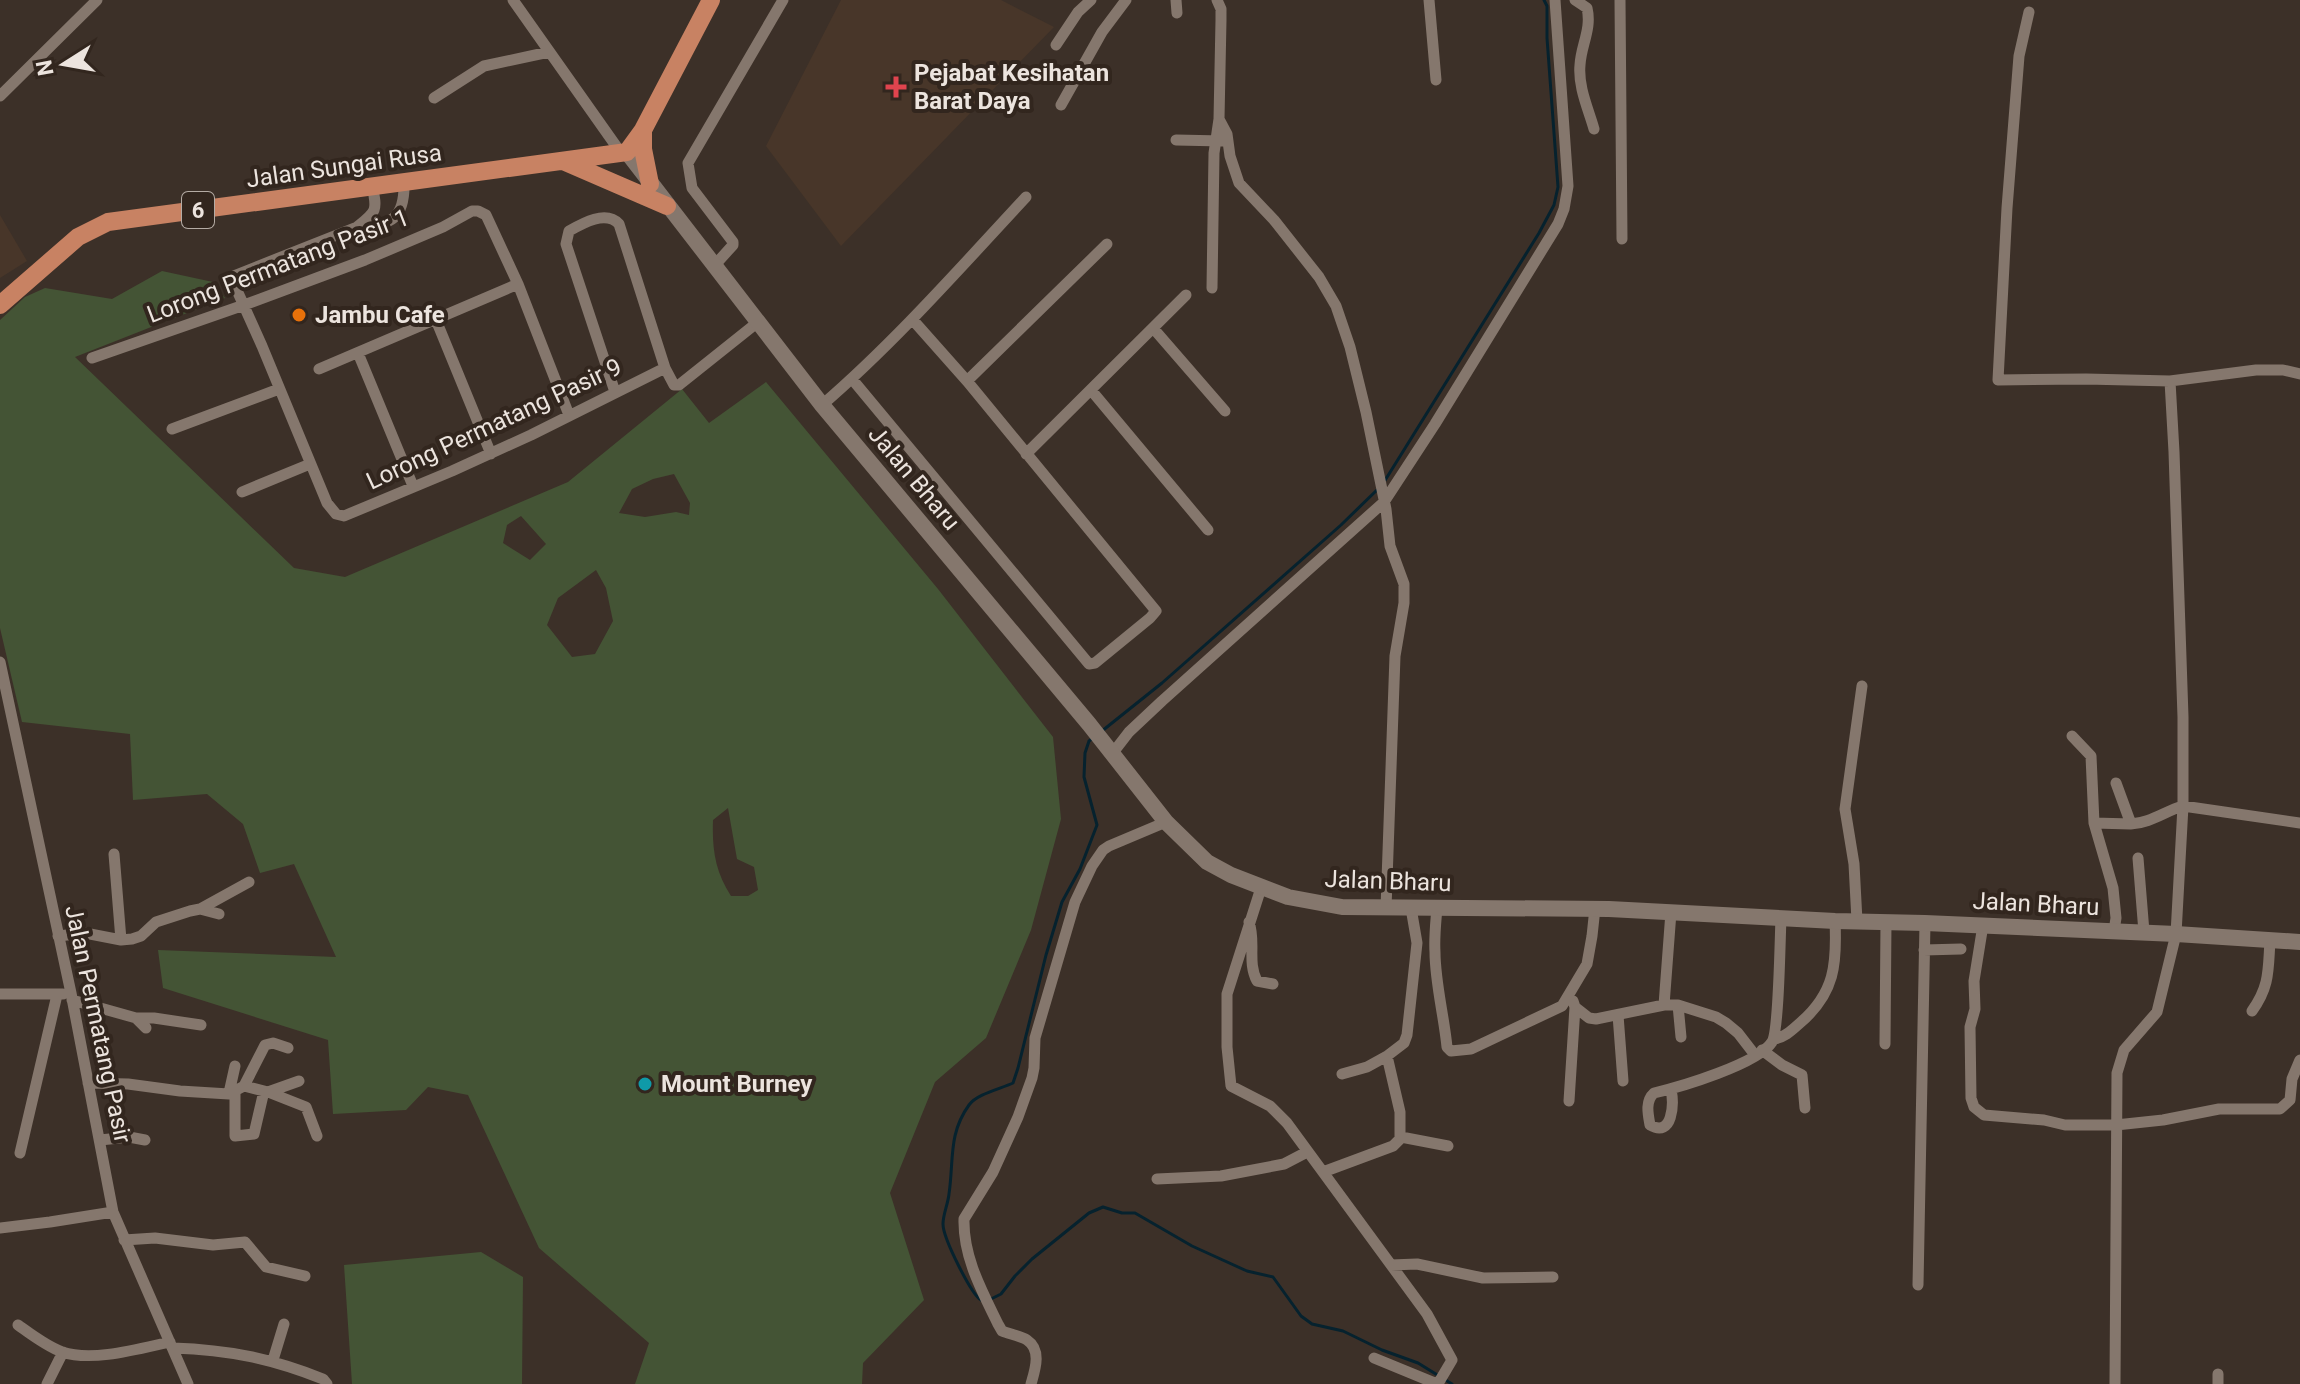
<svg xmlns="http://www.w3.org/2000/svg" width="2300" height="1384" font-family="Roboto,sans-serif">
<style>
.built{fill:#483629}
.green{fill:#445435;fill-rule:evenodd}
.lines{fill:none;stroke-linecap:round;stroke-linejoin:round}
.stream{stroke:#06222e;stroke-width:3}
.street{stroke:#85776d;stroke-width:11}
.secondary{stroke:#85776d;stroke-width:16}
.primary{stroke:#c88263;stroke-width:18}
.health-dot{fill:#e0444e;stroke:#32261e;stroke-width:3}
.food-dot{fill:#e8710a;stroke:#32261e;stroke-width:3}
.culture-dot{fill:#0f9aa8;stroke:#32261e;stroke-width:3}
.labels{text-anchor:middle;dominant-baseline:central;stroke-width:8;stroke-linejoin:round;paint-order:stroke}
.shield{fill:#32261e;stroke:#b4aba4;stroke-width:2}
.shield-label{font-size:22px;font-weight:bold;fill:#ece4de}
.poi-label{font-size:24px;font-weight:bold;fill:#ece4de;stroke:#32261e;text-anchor:start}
.street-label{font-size:24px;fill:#ece4de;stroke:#32261e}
</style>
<rect width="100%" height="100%" fill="#3c3028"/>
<path class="built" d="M 841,0 L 1001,0 L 1054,27 L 841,246 L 766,146 Z
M 0,215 L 27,261 L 0,278 Z"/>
<path class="green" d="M 162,271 L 213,282 L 225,298 L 75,357 L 294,568 L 345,577 L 568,482 L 682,389 L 709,423 L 766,382 L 938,589 L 1053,737 L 1061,819 L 1031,930 L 986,1038 L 935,1082 L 890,1193 L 924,1300 L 863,1363 L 862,1384 L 635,1384 L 649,1343 L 539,1248 L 468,1095 L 428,1087 L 406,1110 L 333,1114 L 328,1040 L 163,988 L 158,950 L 336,957 L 294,864 L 260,873 L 243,824 L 207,794 L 133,800 L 130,734 L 22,722 L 0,628 L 0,320 L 25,297 L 45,288 L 112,299 ZM 674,474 L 690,503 L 689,515 L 676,512 L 645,517 L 619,513 L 632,489 L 653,479 ZM 521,516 L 546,544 L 530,560 L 503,543 L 507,525 ZM 596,570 L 606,588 L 613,621 L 595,654 L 572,657 L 547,625 L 558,598 ZM 728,808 L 737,859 L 754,867 L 758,890 L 748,896 L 731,896 C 715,871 712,849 713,820 Z
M 481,1252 L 523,1277 L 522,1384 L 352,1384 L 344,1265 Z"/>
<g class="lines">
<path class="stream" d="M 1384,482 L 1539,233 L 1554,205 L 1558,187 L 1547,38 L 1547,6 L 1544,0
M 1102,731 L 1162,683 L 1341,525 L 1379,488
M 981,1300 C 971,1294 943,1238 943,1224 C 943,1214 948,1204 949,1194 C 954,1160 948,1134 969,1105 C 977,1094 1000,1089 1013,1083 L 1018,1068 L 1046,955 L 1062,902 L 1080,869 L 1097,825 L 1084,777 L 1085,753 L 1089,741 L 1093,738
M 989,1300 L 1001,1294 L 1015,1276 L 1032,1259 L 1089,1213 L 1103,1207 L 1122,1213 L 1135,1213 L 1192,1246 L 1247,1271 L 1273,1277 L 1301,1316 L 1312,1324 L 1343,1331 L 1382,1350 L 1418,1363 L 1452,1384"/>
<path class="street" d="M 513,0 L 621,153
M 1176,0 L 1177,13
M 1429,0 L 1436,80
M 1575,0 L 1587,8 C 1592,29 1581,45 1580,65 C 1578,87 1588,108 1594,129
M 1620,0 L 1622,239
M 2029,12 L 2019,56 L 2007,208 L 1998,380 L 2086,379 L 2170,381 L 2256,370 L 2283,370 L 2300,374
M 1056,45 L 1078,12 L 1091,0
M 0,96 L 97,0
M 434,98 L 484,66 L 549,52
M 1061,105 L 1102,32 L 1126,0
M 1219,119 L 1227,134 L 1230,156 L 1239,183 L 1274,220 L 1319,277 L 1336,306 L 1350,347 L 1366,412 L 1386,509 L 1390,546 L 1404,584 L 1404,603 L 1395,656 L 1386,908
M 1176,140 L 1223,141
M 372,186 C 378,211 376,212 357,227 L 231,277 L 262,346 L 327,503 L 336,514 L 344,516 L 452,471 L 531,435 L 665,368
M 357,227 C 392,226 405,218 404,182
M 714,266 L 733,245 L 733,242 L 692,188 L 688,163 L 783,0
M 1212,288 L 1214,153 L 1219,119 L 1221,20 L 1221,9 L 1217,0
M 436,320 L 491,454
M 1153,328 L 1225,411
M 358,353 L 413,486
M 92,358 L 244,305 L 365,260 L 443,227 L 472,211 L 478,211 L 486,215 L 518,284 L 569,415
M 319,369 L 518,284
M 852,379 L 1089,664 L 1095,663 L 1150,618 L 1156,611 L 967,381 L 912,319
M 967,381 L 1107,244
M 1091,390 L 1208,530
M 615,392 L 566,244 L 569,231 C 583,223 606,210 619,224 L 665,368 L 674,385 L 679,385 L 758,322
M 822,405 C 895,342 960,268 1026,197
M 172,429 L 279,389
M 1026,454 L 1186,295
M 242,492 L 310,464
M 0,662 L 71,993 L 113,1212 L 188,1384
M 2072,736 L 2091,756 L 2094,823 L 2113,888 L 2116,918 L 2114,931
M 1112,754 L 1129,732 L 1162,701 L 1384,502 L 1435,424 L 1558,224 L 1564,209 L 1568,186 L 1555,0
M 2116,783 L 2131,824 C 2151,823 2165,811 2183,806 L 2300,823
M 2094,823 L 2131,824
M 114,854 L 121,940
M 2138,858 L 2144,932
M 1261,888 L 1227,994 L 1227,1047 L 1231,1086 L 1270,1106 L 1287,1123 L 1427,1314 L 1452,1360 L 1439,1382 L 1435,1383 L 1374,1358
M 1437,907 C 1436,921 1434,937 1435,952 C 1435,982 1444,1016 1447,1047 L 1451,1051 L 1471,1049 L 1562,1006 L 1587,964 L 1592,936 L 1595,908
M 200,909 L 249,882
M 1857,921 L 1854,864 L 1845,809 L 1862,686
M 1249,922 C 1256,942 1247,962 1257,981 L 1273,984
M 1983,925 L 1974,981 L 1975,1009 L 1970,1027 L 1971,1098 L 1974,1107 L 1984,1115 L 2044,1120 L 2065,1125 L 2116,1125 L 2163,1120 L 2219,1109 L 2280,1109 L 2290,1100 L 2292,1079 L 2300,1060
M 58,936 L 85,933 L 121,940 L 132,939 L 141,936 L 156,922 L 190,911 L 200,909 L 219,914
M 1924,950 L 1961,949
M 0,994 L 63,994
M 72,1000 L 136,1018 L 146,1028
M 1664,1005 L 1671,912
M 1678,1005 L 1681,1037
M 1575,1007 L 1589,1018 L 1596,1019 L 1664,1005 L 1678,1005 L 1716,1017 L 1726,1023 L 1738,1033 L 1755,1055
M 2252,1011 C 2270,986 2268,970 2270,941
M 1618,1015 L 1623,1081
M 136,1018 L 154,1018 L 201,1025
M 1774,1039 C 1785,1037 1791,1031 1800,1023 C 1835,993 1837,964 1835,921
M 1885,1044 L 1886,922
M 1762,1050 L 1782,1065 L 1802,1075 L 1805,1108
M 1342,1074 L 1367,1067 L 1387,1056
M 88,1083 L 128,1084 L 180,1091 L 229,1094 L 244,1086 L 265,1045 L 273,1043 L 288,1048
M 244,1086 L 268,1092 L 299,1081
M 1671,1089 C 1674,1104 1673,1138 1650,1125 C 1648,1114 1645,1101 1654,1093 C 1680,1087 1758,1064 1772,1042 C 1779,1031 1780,937 1781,918
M 235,1090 L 235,1136 L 254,1134 L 264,1091
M 268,1092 L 306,1107 L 317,1136
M 229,1093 L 235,1066
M 1569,1101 L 1575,1007 L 1573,1001
M 1401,1137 L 1448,1146
M 100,1140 L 129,1137 L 145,1140
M 20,1153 L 57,995
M 1323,1172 L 1393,1146 L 1400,1139 L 1400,1112 L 1387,1056 L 1404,1043 L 1407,1035 L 1417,943 L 1411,908
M 1157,1179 L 1221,1176 L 1284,1164 L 1307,1152
M 0,1228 L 50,1222 L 113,1212
M 124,1240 L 155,1238 L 213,1245 L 245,1242 L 266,1267 L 305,1276
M 1391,1265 L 1417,1264 L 1483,1278 L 1553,1277
M 1918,1285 L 1925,923
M 18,1325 C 32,1335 46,1346 62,1352 C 93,1362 138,1349 170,1342
M 173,1348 C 229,1350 270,1358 323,1379 L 327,1384
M 273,1360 L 284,1324
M 47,1384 L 63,1352
M 1031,1384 C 1035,1370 1042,1350 1027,1340 C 1021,1336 1009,1334 1002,1331 L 998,1324 C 982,1291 963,1257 964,1219 L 993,1172 L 1018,1117 L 1032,1078 L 1034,1068 L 1035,1038 L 1075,902 L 1092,866 L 1103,850 L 1109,846 L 1166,822
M 2115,1384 L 2117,1073 L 2124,1050 L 2157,1012 L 2176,934 L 2183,806 L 2183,717 L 2174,452 L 2170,381
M 2218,1384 L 2218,1374"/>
<path class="secondary" d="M 627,152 L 822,405 L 1089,724 L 1166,822 L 1207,862 L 1231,875 L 1288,897 L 1342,907 L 1609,909 L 1835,921 L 1925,923 L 2176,934 L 2300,942"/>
<path class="primary" d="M 643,130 L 643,149 L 650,184
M 563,161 L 667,206
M 0,305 L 78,237 L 108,222 L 627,152 L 643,130 L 711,0"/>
</g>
<path class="health-dot" d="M892 75h8v8h8v8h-8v8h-8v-8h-8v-8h8z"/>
<circle class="food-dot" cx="299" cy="315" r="8"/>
<circle class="culture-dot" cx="645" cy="1084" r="8"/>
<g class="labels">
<rect class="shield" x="182" y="192" width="32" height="36" rx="6"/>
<g class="shield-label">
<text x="198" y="210">6</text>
</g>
<g class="poi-label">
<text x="914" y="73">Pejabat Kesihatan<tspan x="914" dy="28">Barat Daya</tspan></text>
<text x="315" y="315">Jambu Cafe</text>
<text x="661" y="1084">Mount Burney</text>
</g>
<g class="street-label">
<text transform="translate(344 166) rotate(-8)">Jalan Sungai Rusa</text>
<text transform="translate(278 266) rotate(-21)">Lorong Permatang Pasir 1</text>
<text transform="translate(494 424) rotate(-25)">Lorong Permatang Pasir 9</text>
<text transform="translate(914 478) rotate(50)">Jalan Bharu</text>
<text transform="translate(1388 881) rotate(2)">Jalan Bharu</text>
<text transform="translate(2036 904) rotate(3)">Jalan Bharu</text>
<text transform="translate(98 1024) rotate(78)">Jalan Permatang Pasir</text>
</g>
</g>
<g transform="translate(64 64) rotate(259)" stroke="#32261e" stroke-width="6" paint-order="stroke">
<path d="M0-6L14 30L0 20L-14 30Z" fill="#ece4de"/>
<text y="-12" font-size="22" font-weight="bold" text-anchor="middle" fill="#ece4de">N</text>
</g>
</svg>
